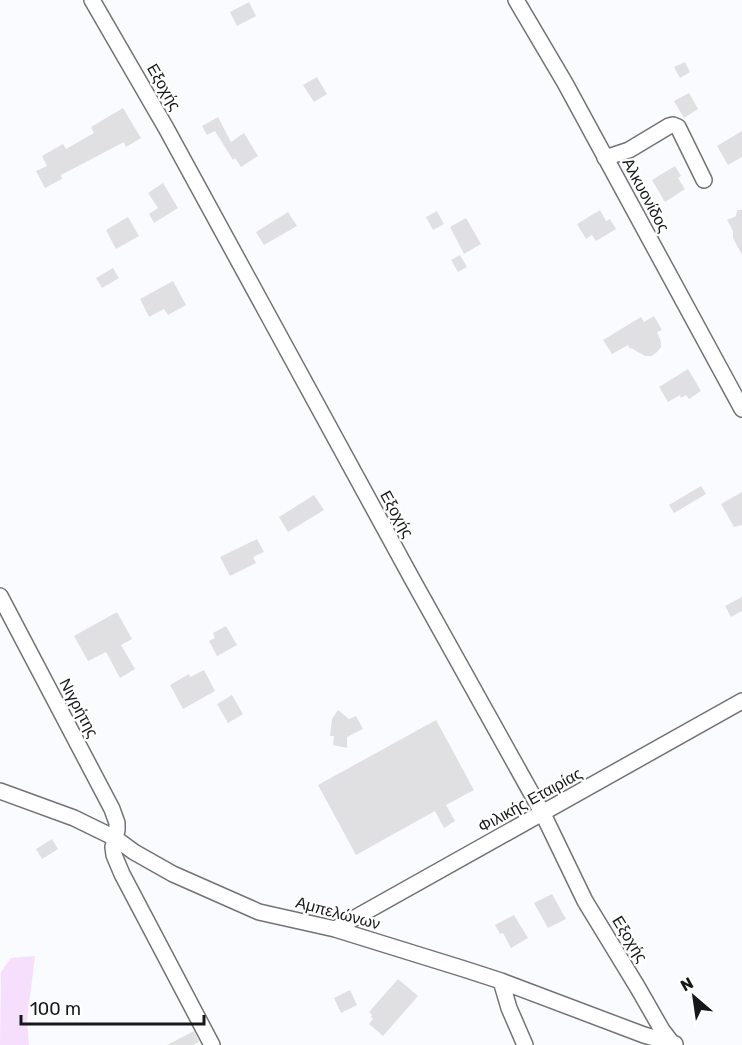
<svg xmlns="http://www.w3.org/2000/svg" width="742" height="1045" font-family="Rubik,sans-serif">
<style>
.green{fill:#f6defd}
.building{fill:#e0e0e3}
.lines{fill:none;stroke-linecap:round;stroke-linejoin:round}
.street-casing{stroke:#727376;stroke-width:18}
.street{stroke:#fff;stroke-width:15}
.labels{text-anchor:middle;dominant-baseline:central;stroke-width:4.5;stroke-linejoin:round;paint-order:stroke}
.street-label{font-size:16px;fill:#161718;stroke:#fff}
</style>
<rect width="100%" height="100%" fill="#fafbfe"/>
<path class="green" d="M 35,956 L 27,1020 L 29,1045 L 0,1045 L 1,972 L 11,958 Z"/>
<path class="building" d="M 249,2 L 256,16 L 237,26 L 230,12 Z
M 685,62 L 690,72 L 680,78 L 674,67 Z
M 317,77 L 327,94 L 314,102 L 303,85 Z
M 689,93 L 698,109 L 684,118 L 674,101 Z
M 123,108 L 141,138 L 126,147 L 124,142 L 61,175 L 62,179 L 45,188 L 36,171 L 47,166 L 42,156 L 63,144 L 66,149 L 94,133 L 91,127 Z
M 218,117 L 231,142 L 244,133 L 258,156 L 241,167 L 235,158 L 233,160 L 215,131 L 207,135 L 202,126 Z
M 742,131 L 742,157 L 728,165 L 717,146 Z
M 675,166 L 681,176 L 678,178 L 685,189 L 665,202 L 652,180 Z
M 163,183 L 178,208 L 154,223 L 149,214 L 158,208 L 148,193 Z
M 600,210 L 606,221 L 610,219 L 616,229 L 596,241 L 592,235 L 586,239 L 577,224 Z
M 737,210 L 742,210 L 742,255 L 733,238 L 733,231 L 727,220 L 736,216 Z
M 437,211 L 444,224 L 433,230 L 426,217 Z
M 288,212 L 297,226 L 264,245 L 256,232 Z
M 128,217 L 139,236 L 116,249 L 106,230 Z
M 466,218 L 481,244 L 464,254 L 450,227 Z
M 460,255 L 467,267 L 458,272 L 451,260 Z
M 113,268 L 119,278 L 102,288 L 96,278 Z
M 173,281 L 186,305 L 168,315 L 164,309 L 149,317 L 140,299 Z
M 654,316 L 662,330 L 657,332 L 661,342 L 661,347 L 657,352 L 652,356 L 645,356 L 631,348 L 630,349 L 628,345 L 612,354 L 603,340 L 641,317 L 644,322 Z
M 688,369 L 701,391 L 689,399 L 686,395 L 681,398 L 680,395 L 668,402 L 659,387 Z
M 701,486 L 706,494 L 674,513 L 669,505 Z
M 742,492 L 742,525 L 734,527 L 721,504 Z
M 314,495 L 324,510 L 288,532 L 279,517 Z
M 257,539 L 264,552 L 253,557 L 256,563 L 230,576 L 220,557 Z
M 742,597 L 742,611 L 731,617 L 725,606 Z
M 117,612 L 132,639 L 121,645 L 135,669 L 120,678 L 106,652 L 88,661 L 74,636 Z
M 226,626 L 237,645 L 217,656 L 209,641 L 215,638 L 213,633 Z
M 204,670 L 215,691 L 183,709 L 170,685 L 189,674 L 190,677 Z
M 232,695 L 243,714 L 228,723 L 217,704 Z
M 338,710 L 349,719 L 356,716 L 363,729 L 347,737 L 347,748 L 333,745 L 334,736 L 330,736 L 332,719 Z
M 436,720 L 474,790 L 446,805 L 455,821 L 444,828 L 435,811 L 356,855 L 318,785 Z
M 52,839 L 58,849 L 42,859 L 36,849 Z
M 552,894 L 566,919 L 548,928 L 534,903 Z
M 514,915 L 528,938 L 511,948 L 503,933 L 500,934 L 495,925 Z
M 398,979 L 418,996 L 383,1036 L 369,1024 L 373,1019 L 371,1017 L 372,1015 L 369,1012 Z
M 350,990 L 357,1005 L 341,1013 L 334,998 Z
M 194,1031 L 199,1042 L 193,1045 L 167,1045 Z"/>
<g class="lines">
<g class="street-casing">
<path id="street" d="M 92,0 L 166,128 L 411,577 L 543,814 L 585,901 L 638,988 L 662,1030 L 672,1043
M 516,0 L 565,83 L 742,409
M 605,158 L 629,150 L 669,126 L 673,125 L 678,127 L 704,180
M 0,596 L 112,809 L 117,823 L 117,830 L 113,847 L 114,855 L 122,874 L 212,1045
M 0,791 L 74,818 L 115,838 L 134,852 L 173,874 L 259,912 L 335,929 L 464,969 L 501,981 L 644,1035 L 675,1044
M 335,929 L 742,701
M 501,981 L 509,1008 L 525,1045"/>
</g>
<use href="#street" class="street"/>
</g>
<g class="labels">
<g class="street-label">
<text transform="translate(164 87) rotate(60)">Εξοχής</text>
<text transform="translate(646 195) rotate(62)">Αλκυονίδος</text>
<text transform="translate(397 514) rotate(61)">Εξοχής</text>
<text transform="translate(79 708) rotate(62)">Νιγρήτης</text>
<text transform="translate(530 800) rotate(-29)">Φιλικής Εταιρίας</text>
<text transform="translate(338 913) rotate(15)">Αμπελώνων</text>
<text transform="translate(630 939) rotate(58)">Εξοχής</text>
</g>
</g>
<g transform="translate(694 997) rotate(331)" stroke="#ffffff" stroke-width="4.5" paint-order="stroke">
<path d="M0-4.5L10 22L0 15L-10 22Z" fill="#161718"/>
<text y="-9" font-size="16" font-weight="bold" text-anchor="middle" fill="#161718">N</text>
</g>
<path d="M21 1015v9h183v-9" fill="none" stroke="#161718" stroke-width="3"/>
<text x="30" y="1015" font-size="18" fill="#161718" stroke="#ffffff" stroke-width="4.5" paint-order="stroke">100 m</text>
</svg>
